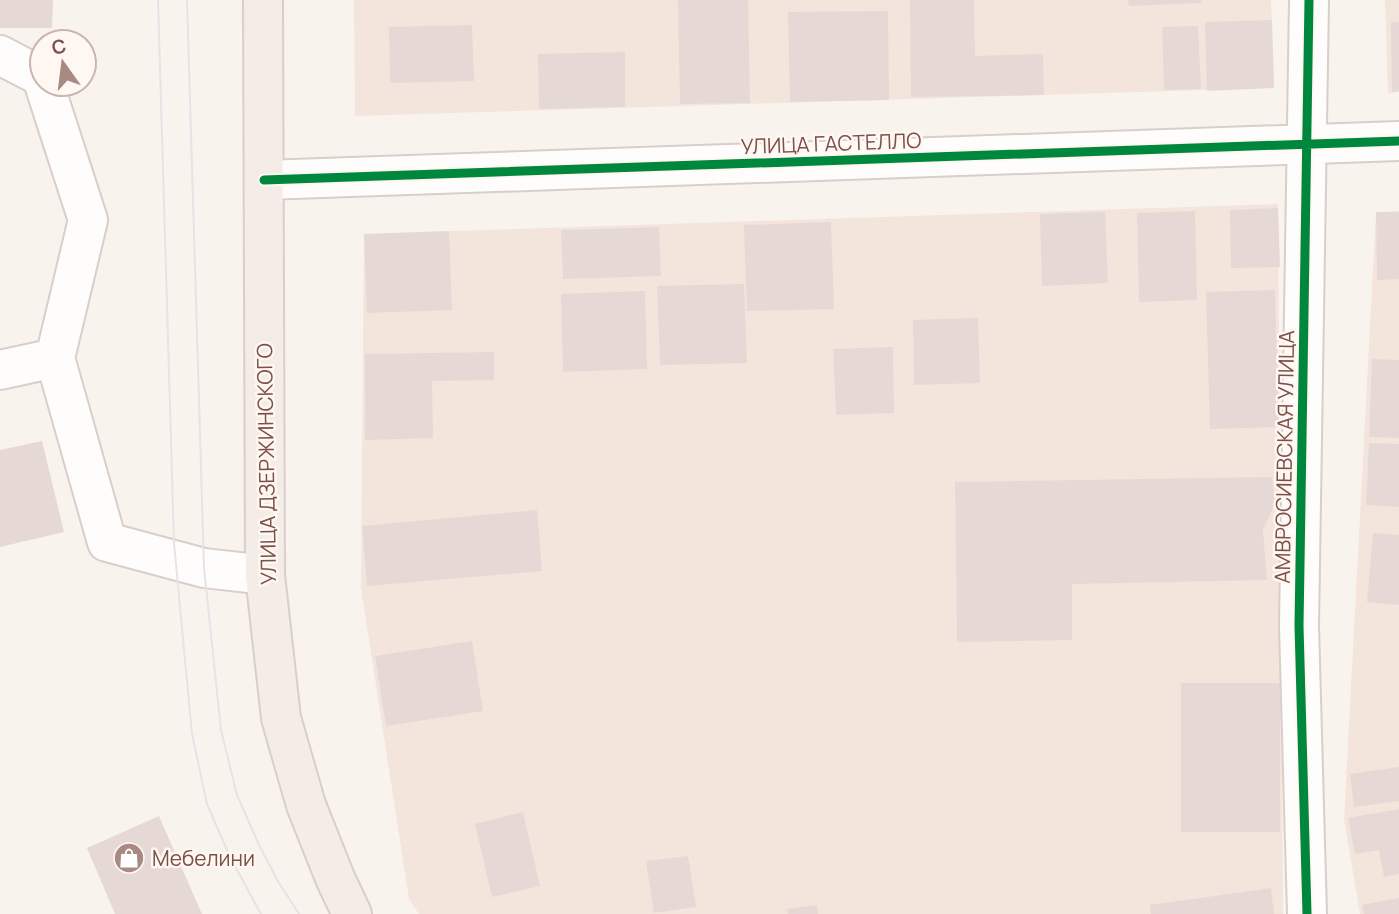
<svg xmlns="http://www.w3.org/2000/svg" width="1399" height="914" font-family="Manrope,sans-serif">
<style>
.residential{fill:#f3e5dc}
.building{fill:#e6d9d5}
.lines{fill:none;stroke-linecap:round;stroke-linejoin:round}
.minor-casing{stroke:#d8ceca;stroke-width:42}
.major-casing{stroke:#dbceca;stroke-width:42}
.minor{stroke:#fefdfc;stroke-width:38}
.major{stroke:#f4ece6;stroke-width:38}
.tram{stroke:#e5e3e6;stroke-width:2}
.cycleway-casing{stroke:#fff7f1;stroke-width:13}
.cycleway{stroke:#00873e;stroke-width:9}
.labels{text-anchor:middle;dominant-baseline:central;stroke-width:5;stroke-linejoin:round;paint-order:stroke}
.street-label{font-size:21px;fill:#7c5149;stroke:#fff7f1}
.poi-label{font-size:21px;fill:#7c5149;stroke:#fff7f1;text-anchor:start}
</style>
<rect width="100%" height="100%" fill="#f9f3ee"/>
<path class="residential" d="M 354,0 L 1271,0 L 1274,88 L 355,116 Z
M 1385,0 L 1399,0 L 1399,92 L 1388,93 Z
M 1278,204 L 1283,914 L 419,914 L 409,899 L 361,588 L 364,234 Z
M 1399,211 L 1399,914 L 1360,914 L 1344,820 L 1376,212 Z"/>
<path class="building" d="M 0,0 L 53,0 L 52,28 L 0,28 Z
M 678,0 L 748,0 L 750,103 L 680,104 Z
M 910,0 L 974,0 L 975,56 L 1043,54 L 1044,95 L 911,97 Z
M 1128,0 L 1201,0 L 1201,3 L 1129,6 Z
M 888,11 L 889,100 L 790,102 L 788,12 Z
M 1272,20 L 1274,88 L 1207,91 L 1205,22 Z
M 1391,22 L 1399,22 L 1399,91 L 1392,92 Z
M 472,25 L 474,81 L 390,83 L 389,27 Z
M 1198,26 L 1201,89 L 1164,90 L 1162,27 Z
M 625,52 L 625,107 L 539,109 L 538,54 Z
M 1278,208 L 1280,267 L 1231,268 L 1230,210 Z
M 1195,211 L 1197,300 L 1139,302 L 1137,213 Z
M 1105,212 L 1108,283 L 1042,286 L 1040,214 Z
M 1376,212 L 1399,212 L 1399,279 L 1377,280 Z
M 831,222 L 834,309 L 747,311 L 744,225 Z
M 659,227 L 661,276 L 563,279 L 561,230 Z
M 449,231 L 452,310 L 367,313 L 364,234 Z
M 744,284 L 747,363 L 660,365 L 657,286 Z
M 1275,290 L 1279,427 L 1210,429 L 1206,292 Z
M 645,291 L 647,369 L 563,372 L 561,294 Z
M 978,318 L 980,383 L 914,385 L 913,320 Z
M 893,347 L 894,413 L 836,415 L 833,349 Z
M 494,352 L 494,380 L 432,381 L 433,438 L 365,440 L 365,354 Z
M 1372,359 L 1399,360 L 1399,438 L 1369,437 Z
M 42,441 L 64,532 L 0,547 L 0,450 Z
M 1369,443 L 1399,444 L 1399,507 L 1366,505 Z
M 1272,477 L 1275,503 L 1263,530 L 1267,580 L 1072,584 L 1072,640 L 957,642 L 955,482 Z
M 537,510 L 542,571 L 367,586 L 362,526 Z
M 1373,533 L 1399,535 L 1399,605 L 1367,602 Z
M 472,641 L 483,711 L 386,726 L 375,656 Z
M 1181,683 L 1280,683 L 1280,832 L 1181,832 Z
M 1399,767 L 1399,801 L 1354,807 L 1350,774 Z
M 1399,809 L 1399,874 L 1384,877 L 1379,850 L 1355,854 L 1348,818 Z
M 523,812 L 540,886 L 492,897 L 475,824 Z
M 159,816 L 202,914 L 115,914 L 87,848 Z
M 688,856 L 696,907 L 654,913 L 646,861 Z
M 1271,888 L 1274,914 L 1151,914 L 1150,905 Z
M 1399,898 L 1399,914 L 1364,914 L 1362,905 Z
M 817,905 L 818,914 L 788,914 L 787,909 Z"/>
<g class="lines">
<g class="minor-casing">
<path id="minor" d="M 0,55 L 42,77
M 44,84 L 88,220 L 55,358 L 107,542 L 204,568 L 265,575
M 264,180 L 1399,141
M 0,370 L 55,358
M 1307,914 L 1299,626 L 1309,0"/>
</g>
<g class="major-casing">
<path id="major" d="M 263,0 L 265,575 L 281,718 L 306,805 L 335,878 L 352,914"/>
</g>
<use href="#minor" class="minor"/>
<use href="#major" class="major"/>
<path class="tram" d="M 158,0 L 174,543 L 192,734 L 207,804 L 230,857 L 261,914
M 187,0 L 204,568 L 221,730 L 237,795 L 260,847 L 279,883 L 299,914"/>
<g class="cycleway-casing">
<path id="cycleway" d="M 264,180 L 1399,141
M 1307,914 L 1299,626 L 1309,0"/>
</g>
<use href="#cycleway" class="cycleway"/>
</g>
<defs>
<g id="shop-disc" transform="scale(1.575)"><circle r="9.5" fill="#a88a83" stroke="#fff7f1"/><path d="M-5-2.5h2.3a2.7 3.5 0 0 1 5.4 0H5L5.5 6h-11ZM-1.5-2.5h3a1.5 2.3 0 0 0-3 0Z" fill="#fff"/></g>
</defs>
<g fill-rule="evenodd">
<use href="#shop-disc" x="129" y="858"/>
</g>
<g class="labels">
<g class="street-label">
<text transform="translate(831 143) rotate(-2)">УЛИЦА ГАСТЕЛЛО</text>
<text transform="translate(1284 457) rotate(-89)">АМВРОСИЕВСКАЯ УЛИЦА</text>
<text transform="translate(266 464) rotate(-91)">УЛИЦА ДЗЕРЖИНСКОГО</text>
</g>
<g class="poi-label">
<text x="152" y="858">Мебелини</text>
</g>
</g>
<g transform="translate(63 63) rotate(346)"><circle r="33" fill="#fff7f1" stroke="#cbb5ae" stroke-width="2"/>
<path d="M0-5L12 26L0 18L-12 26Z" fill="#a88a83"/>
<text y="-10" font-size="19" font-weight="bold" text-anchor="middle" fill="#7c5149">С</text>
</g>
</svg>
